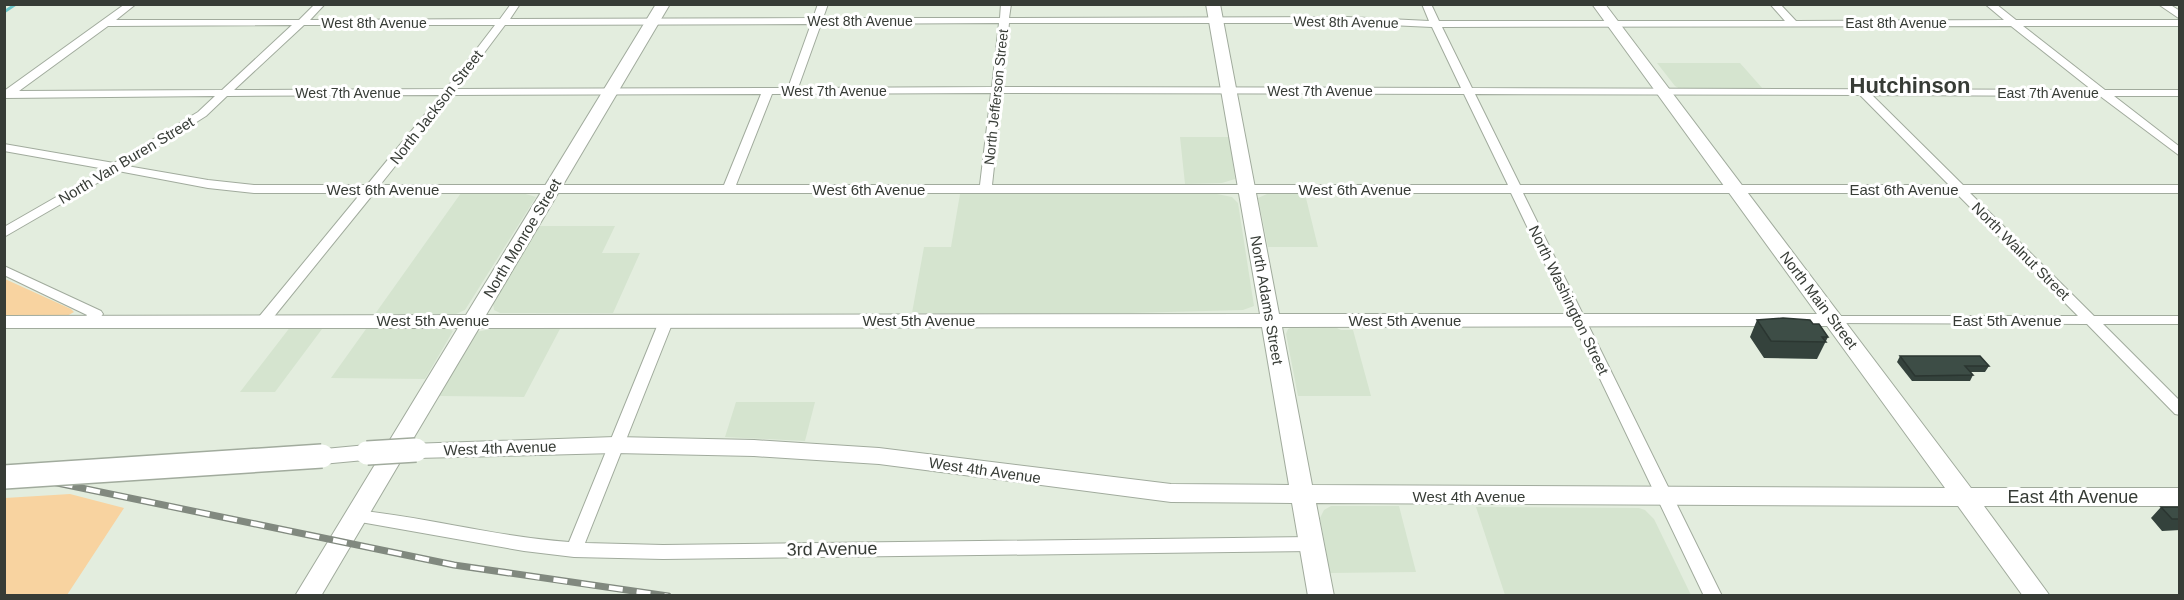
<svg xmlns="http://www.w3.org/2000/svg" width="2184" height="600" font-family="Helvetica,sans-serif">
<style>
.built{fill:#d5e4cf}
.green{fill:#f8d3a0}
.lines{fill:none;stroke-linecap:round;stroke-linejoin:round}
.stream{stroke:#6bc6ca;stroke-width:3}
.street-casing{stroke:#a1ab9d;stroke-width:2}
.secondary-casing{stroke:#a1ab9d;stroke-width:2}
.street{fill:#fff;fill-rule:evenodd}
.secondary{fill:#fff;fill-rule:evenodd}
.rail-casing{stroke:#81897f;stroke-width:7}
.rail{stroke:#fff;stroke-width:4.5;stroke-dasharray:14;stroke-linecap:butt}
.secondary-bridge-casing{stroke:#a1ab9d;stroke-width:26;stroke-linecap:butt}
.secondary-bridge{stroke:#fff;stroke-width:23}
.wall{fill:#34423c}
.building{fill:#3d4d46;stroke:#2b3631;stroke-width:1.5}
.labels{text-anchor:middle;dominant-baseline:central;stroke-width:6;stroke-linejoin:round;paint-order:stroke}
.far-street-label{font-size:14px;fill:#373c36;stroke:#fff}
.street-label{font-size:15px;fill:#373c36;stroke:#fff}
.near-street-label{font-size:18px;fill:#373c36;stroke:#fff}
.far-town-label{font-size:22px;font-weight:bold;fill:#373c36;stroke:#fff}
</style>
<rect width="100%" height="100%" fill="#e3edde"/>
<path class="built" d="M 1657,63 L 1740,63 L 1763,89 L 1680,89 L 1675,86 Z
M 1180,137 L 1229,137 L 1235,179 L 1222,183 L 1185,184 Z
M 461,193 L 522,193 L 536,197 L 465,310 L 456,314 L 375,314 Z
M 960,194 L 1217,194 L 1232,197 L 1238,203 L 1254,306 L 1243,310 L 1130,313 L 912,313 L 924,247 L 951,247 Z
M 1267,194 L 1305,194 L 1318,247 L 1268,247 L 1258,198 Z
M 538,226 L 615,226 L 602,253 L 640,253 L 613,313 L 500,313 L 494,310 L 493,304 Z
M 325,325 L 275,392 L 240,392 L 291,326 Z
M 1294,326 L 1335,327 L 1341,330 L 1353,330 L 1371,396 L 1298,396 L 1286,334 L 1288,329 Z
M 500,327 L 561,327 L 524,397 L 440,396 L 439,394 L 476,332 Z
M 366,329 L 449,329 L 453,331 L 425,379 L 331,378 Z
M 736,402 L 815,402 L 805,441 L 725,437 Z
M 1331,506 L 1399,506 L 1416,572 L 1330,573 L 1320,518 L 1324,510 Z
M 1476,507 L 1639,508 L 1645,510 L 1654,519 L 1691,595 L 1505,595 Z"/>
<path class="green" d="M 5,279 L 71,309 L 74,312 L 67,316 L 5,316 Z
M 70,494 L 124,508 L 67,595 L 5,595 L 5,498 Z"/>
<g class="lines">
<path class="stream" d="M 4,12 L 16,4"/>
<g class="street-casing">
<path id="street" d="M 125,4 L 136,4 L 116,20 L 299,20 L 315,4 L 325,4 L 310,20 L 500,19 L 511,4 L 520,4 L 510,19 L 813,18 L 818,4 L 828,4 L 823,18 L 1000,18 L 1001,4 L 1011,4 L 1009,18 L 1347,17 L 1429,21 L 1422,4 L 1431,4 L 1439,21 L 1785,21 L 1770,4 L 1780,4 L 1796,21 L 2004,20 L 1985,4 L 1996,4 L 2016,20 L 2180,20 L 2180,26 L 2023,26 L 2105,90 L 2180,90 L 2180,96 L 2114,96 L 2180,147 L 2180,156 L 2100,96 L 1872,95 L 1963,185 L 2180,185 L 2180,193 L 1970,193 L 2094,316 L 2180,316 L 2180,324 L 2103,324 L 2180,401 L 2180,415 L 2175,414 L 2087,324 L 1829,323 L 1827,320 L 1834,316 L 2078,316 L 1956,193 L 1523,193 L 1722,596 L 1704,596 L 1511,193 L 374,193 L 268,324 L 263,325 L 256,321 L 258,318 L 361,193 L 254,193 L 208,188 L 118,171 L 4,237 L 4,227 L 105,169 L 4,151 L 4,144 L 114,163 L 198,112 L 215,96 L 4,98 L 4,91 ZM 999,23 L 992,87 L 798,88 L 821,24 ZM 1009,23 L 1347,23 L 1432,27 L 1461,88 L 1002,87 ZM 811,24 L 788,88 L 457,89 L 505,25 ZM 292,25 L 222,90 L 19,91 L 108,26 ZM 304,25 L 495,25 L 446,89 L 234,90 ZM 2011,26 L 2092,90 L 1472,88 L 1442,27 ZM 991,93 L 980,185 L 736,185 L 772,94 ZM 1002,93 L 1464,94 L 1508,185 L 992,185 ZM 761,94 L 724,185 L 380,185 L 452,95 ZM 1475,94 L 1860,95 L 1949,185 L 1520,185 ZM 441,95 L 367,185 L 254,185 L 208,180 L 127,166 L 206,116 L 227,96 Z
M 2158,4 L 2169,4 L 2180,11 L 2180,19 Z
M 4,266 L 101,311 L 103,314 L 95,324 L 85,324 L 83,321 L 87,315 L 4,275 Z
M 667,315 L 674,319 L 585,543 L 663,545 L 1312,537 L 1318,539 L 1320,544 L 1318,549 L 1312,551 L 663,559 L 574,557 L 524,551 L 349,520 L 347,516 L 349,512 L 355,510 C 427,517 497,537 569,542 L 660,319 Z"/>
</g>
<g class="secondary-casing">
<path id="secondary" d="M 656,4 L 670,4 L 486,315 L 1260,314 L 1206,4 L 1220,4 L 1279,314 L 1817,314 L 1592,4 L 1605,4 L 1971,488 L 2180,488 L 2180,506 L 1984,506 L 2050,596 L 2023,596 L 1958,506 L 1316,503 L 1334,596 L 1308,596 L 1292,503 L 1171,502 L 879,464 L 754,456 L 615,453 L 416,458 L 408,456 L 406,452 L 321,596 L 295,596 L 458,328 L 4,328 L 4,316 L 466,315 ZM 1827,326 L 1945,488 L 1312,485 L 1282,327 ZM 1262,327 L 1289,485 L 1171,484 L 879,448 L 754,440 L 615,437 L 410,444 L 479,328 Z
M 367,445 L 375,447 L 378,453 L 375,459 L 322,464 L 314,462 L 311,456 L 314,450 Z"/>
</g>
<use href="#street" class="street"/>
<use href="#secondary" class="secondary"/>
<g class="rail-casing">
<path id="rail" d="M 4,472 L 454,565 L 668,596"/>
</g>
<use href="#rail" class="rail"/>
<g class="secondary-bridge-casing">
<path id="secondary-bridge" d="M 367,453 L 416,450
M 4,477 L 322,456"/>
</g>
<use href="#secondary-bridge" class="secondary-bridge"/>
</g>
<path class="wall" d="M 1757,320 L 1828,337 L 1817,359 L 1764,358 L 1750,337 Z
M 1900,356 L 1989,366 L 1985,372 L 1970,372 L 1973,375 L 1970,381 L 1912,381 L 1897,362 Z
M 2161,507 L 2180,507 L 2180,530 L 2162,531 L 2151,518 Z"/>
<path class="building" d="M 1783,318 L 1810,320 L 1813,324 L 1819,324 L 1828,337 L 1822,337 L 1826,342 L 1771,341 L 1757,320 Z
M 1900,356 L 1980,356 L 1989,366 L 1965,366 L 1973,375 L 1915,376 Z
M 2161,507 L 2180,507 L 2180,519 L 2172,519 Z"/>
<g class="labels">
<g class="far-street-label">
<text x="860" y="21">West 8th Avenue</text>
<text transform="translate(1346 22) rotate(1)">West 8th Avenue</text>
<text x="374" y="23">West 8th Avenue</text>
<text x="1896" y="23">East 8th Avenue</text>
<text x="834" y="91">West 7th Avenue</text>
<text x="1320" y="91">West 7th Avenue</text>
<text x="348" y="93">West 7th Avenue</text>
<text x="2048" y="93">East 7th Avenue</text>
<text transform="translate(996 97) rotate(-84)">North Jefferson Street</text>
</g>
<g class="street-label">
<text transform="translate(436 107) rotate(-52)">North Jackson Street</text>
<text transform="translate(126 160) rotate(-31)">North Van Buren Street</text>
<text x="383" y="189">West 6th Avenue</text>
<text x="869" y="189">West 6th Avenue</text>
<text x="1355" y="189">West 6th Avenue</text>
<text x="1904" y="189">East 6th Avenue</text>
<text transform="translate(522 238) rotate(-59)">North Monroe Street</text>
<text transform="translate(2021 251) rotate(45)">North Walnut Street</text>
<text transform="translate(1267 300) rotate(80)">North Adams Street</text>
<text transform="translate(1569 300) rotate(64)">North Washington Street</text>
<text transform="translate(1819 300) rotate(53)">North Main Street</text>
<text x="433" y="320">West 5th Avenue</text>
<text x="919" y="320">West 5th Avenue</text>
<text x="1405" y="320">West 5th Avenue</text>
<text x="2007" y="320">East 5th Avenue</text>
<text transform="translate(500 448) rotate(-2)">West 4th Avenue</text>
<text transform="translate(985 470) rotate(8)">West 4th Avenue</text>
<text x="1469" y="496">West 4th Avenue</text>
</g>
<g class="near-street-label">
<text x="2073" y="497">East 4th Avenue</text>
<text transform="translate(832 549) rotate(-1)">3rd Avenue</text>
</g>
<g class="far-town-label">
<text x="1910" y="85">Hutchinson</text>
</g>
</g>
<rect width="2184" height="600" fill="none" stroke="#373c36" stroke-width="12"/>
</svg>
